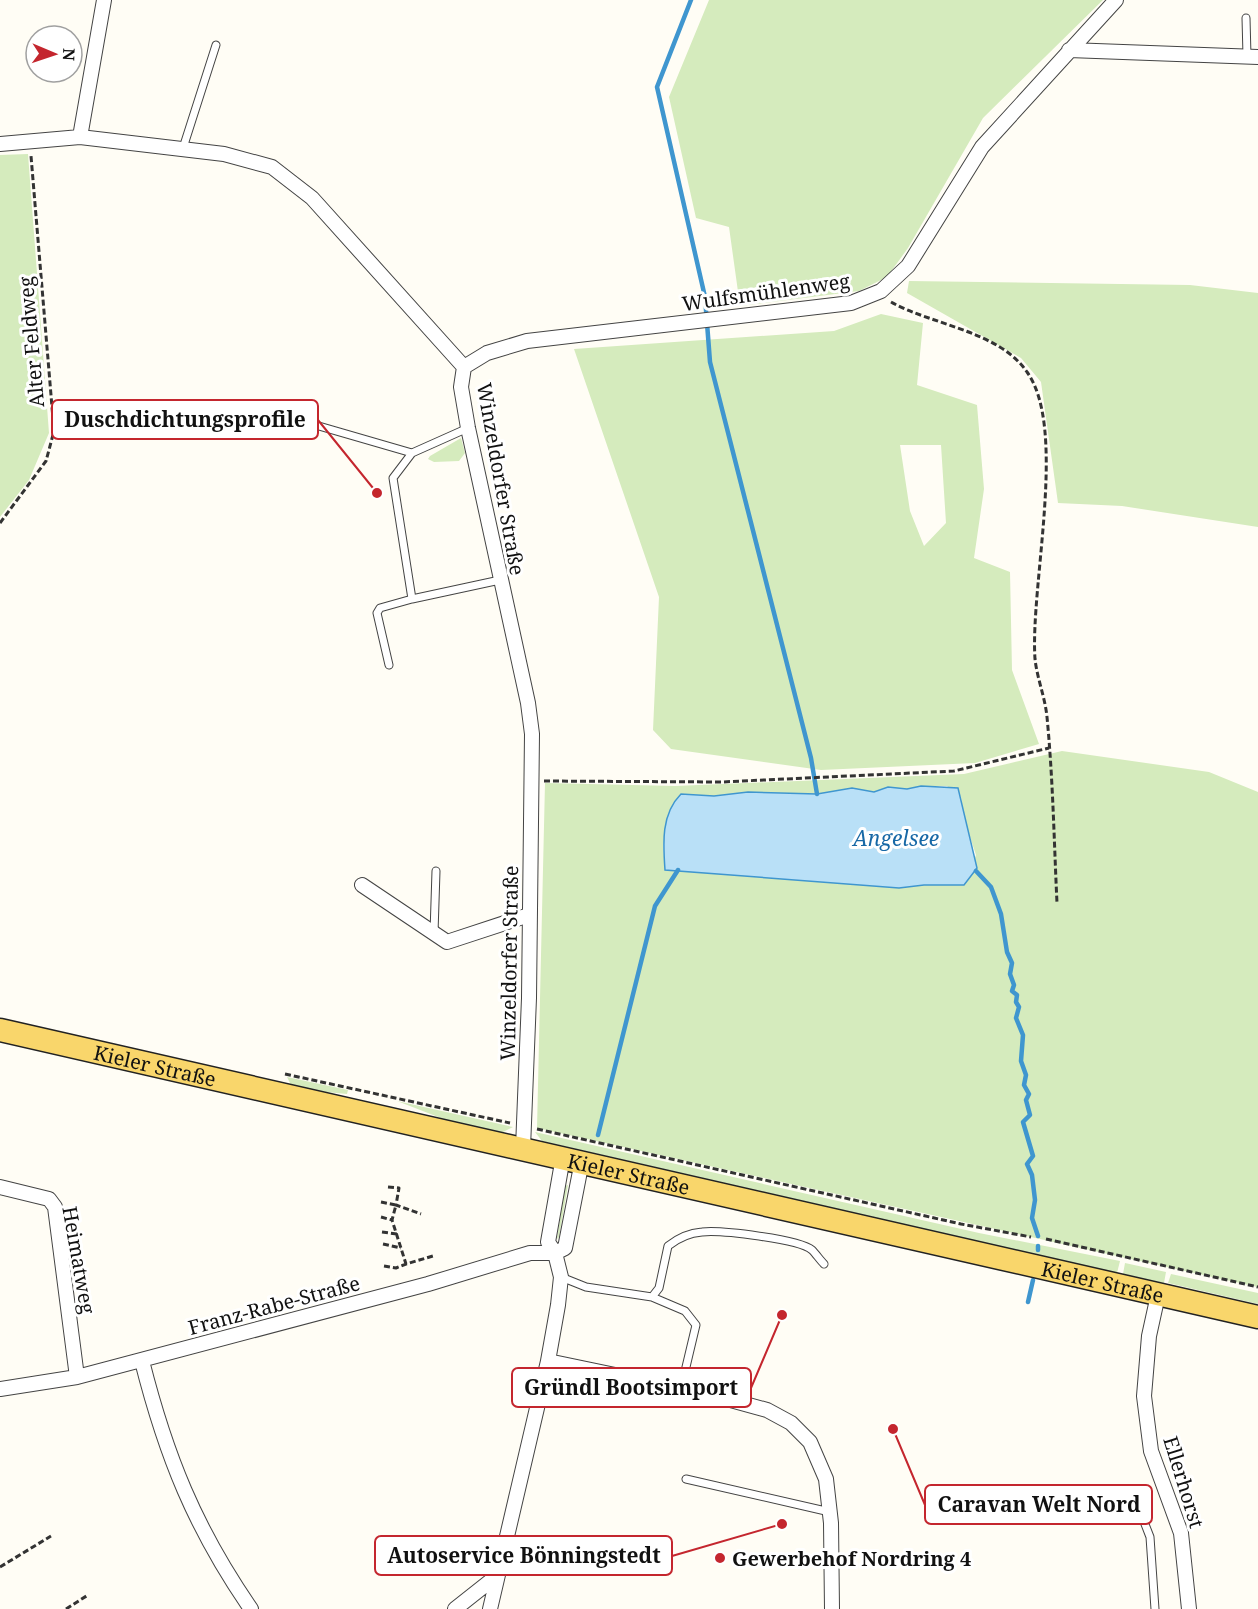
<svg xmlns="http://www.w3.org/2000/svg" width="1258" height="1609" font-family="'Noto Serif',serif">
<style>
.green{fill:#d5ebbd;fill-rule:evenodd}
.water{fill:#b9e0f7;stroke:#3f96cf;stroke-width:1.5}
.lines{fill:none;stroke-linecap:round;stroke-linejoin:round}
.stream{stroke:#3f96cf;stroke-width:4.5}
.service-casing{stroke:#444;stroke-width:9}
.minor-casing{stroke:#444;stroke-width:16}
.primary-casing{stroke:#222;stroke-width:25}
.path{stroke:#333;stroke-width:3;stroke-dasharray:6 3;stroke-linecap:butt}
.service{stroke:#fff;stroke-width:7}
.minor{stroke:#fff;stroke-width:14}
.primary{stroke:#f9d66b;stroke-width:22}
.poi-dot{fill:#c4262e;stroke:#fff;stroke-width:2}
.labels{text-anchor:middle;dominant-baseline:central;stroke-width:6;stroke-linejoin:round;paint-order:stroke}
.street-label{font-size:20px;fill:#111;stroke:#fff}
.poi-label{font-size:20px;font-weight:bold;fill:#111;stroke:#fff;text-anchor:start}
.water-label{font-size:21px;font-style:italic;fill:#1768a6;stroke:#fff}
.leader{fill:none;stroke:#c4262e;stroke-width:2}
.callout-dot{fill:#c4262e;stroke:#fff;stroke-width:2}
.callout{fill:#fff;stroke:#c4262e;stroke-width:2}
.callout-label{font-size:21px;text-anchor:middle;font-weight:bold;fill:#111}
</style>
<rect width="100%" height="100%" fill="#fffdf5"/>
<path class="green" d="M 709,0 L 1103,0 L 983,118 L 908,248 L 887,277 L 859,291 L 740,306 L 729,227 L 696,218 L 669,97 Z
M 28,154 L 49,433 L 29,480 L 0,517 L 0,155 Z
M 909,281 L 1190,285 L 1258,293 L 1258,527 L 1122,506 L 1058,503 L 1041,382 L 1021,358 L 907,293 Z
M 881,314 L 923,323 L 917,385 L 977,405 L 984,489 L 974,558 L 1010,572 L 1012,670 L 1039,744 L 975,763 L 821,770 L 671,749 L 653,730 L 659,597 L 574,349 L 834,331 ZM 900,445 L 941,445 L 946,523 L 924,546 L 910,511 Z
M 461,438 L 465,453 L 459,461 L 434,462 L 428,459 L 430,456 Z
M 1062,751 L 1209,772 L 1258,792 L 1258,1287 L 537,1128 L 545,783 L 675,786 L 964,774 ZM 921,786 L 947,786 L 961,797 L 964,819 L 976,855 L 964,885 L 924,885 L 899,888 L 665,869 L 663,845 L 681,794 L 714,796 L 748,792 L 817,794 L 852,788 L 874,792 L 888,787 L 907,789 Z
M 287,1077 L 348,1090 L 347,1094 L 326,1092 L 291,1085 Z
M 397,1101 L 513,1127 L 501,1133 L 446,1120 Z
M 535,1132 L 979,1233 L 1120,1261 L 1117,1273 L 542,1141 Z
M 568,1185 L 559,1237 L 557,1239 L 565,1186 Z
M 1125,1263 L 1166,1272 L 1164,1283 L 1123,1274 Z
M 1171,1274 L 1258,1293 L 1258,1304 L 1168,1283 Z"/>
<path class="water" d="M 921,786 L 958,788 L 977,868 L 964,885 L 924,885 L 899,888 L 665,870 C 663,843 661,814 681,794 L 714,796 L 748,792 L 817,794 L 852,788 L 874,792 L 888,787 L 907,789 Z"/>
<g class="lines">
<path class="stream" d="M 691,0 L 657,87 L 705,297 L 710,362 L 811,758 L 817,794
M 976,871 L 991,887 L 1001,914 L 1007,952 L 1012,963 L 1010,974 L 1014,985 L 1012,991 L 1017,995 L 1016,1002 L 1019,1007 L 1016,1018 L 1023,1035 L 1021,1061 L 1026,1075 L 1024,1085 L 1029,1094 L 1026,1100 L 1030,1115 L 1023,1122 L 1033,1156 L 1027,1164 L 1032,1175 L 1035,1200 L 1032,1218 L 1038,1236
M 598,1135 L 655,906 L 678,870
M 1038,1250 L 1038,1246
M 1028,1302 L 1033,1280"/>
<g class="service-casing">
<path id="service" d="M 1246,18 L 1247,56
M 183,148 L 216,45
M 305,422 L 412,453
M 468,428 L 412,453 L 393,478 L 412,599 L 500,580
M 389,665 L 377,613 L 380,608 L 412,599
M 434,933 L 436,871
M 561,1277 L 586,1287 L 652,1297 L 659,1288 L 668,1246 C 678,1238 689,1233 702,1232 C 721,1230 799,1239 812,1250 C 816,1254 820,1260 824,1264
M 652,1297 L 685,1311 L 696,1325 L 681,1388
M 686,1479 L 830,1512
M 1136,1501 L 1150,1537 L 1155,1609"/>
</g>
<g class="minor-casing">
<path id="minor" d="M 1069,50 L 1258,57
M 80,137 L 104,0
M 0,144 L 80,137 L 224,154 L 272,167 L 312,198 L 464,367 L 461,387 L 468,428 L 528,703 L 532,734 L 529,998 L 523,1148
M 464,367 L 487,353 L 527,341 L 851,303 L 881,291 L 908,266 L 982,147 L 1116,0
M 362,885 L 447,942 L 529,915
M 0,1187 L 49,1199 L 55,1207 L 77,1377
M 1158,1295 L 1149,1336 L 1144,1396 L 1151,1451 L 1181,1533 L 1189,1609
M 142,1361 C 166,1456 195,1528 251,1609
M 548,1361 L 716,1396 L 767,1410 L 791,1423 L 810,1442 L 826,1479 L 831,1523 L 832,1609
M 0,1389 L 77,1377 L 428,1284 L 530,1253 L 555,1253 L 565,1248 L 582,1161
M 455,1609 L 498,1575
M 490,1609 L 548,1361 L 558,1305 L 561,1277 L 555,1253 L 548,1242 L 563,1157"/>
</g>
<g class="primary-casing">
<g id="primary">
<path id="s1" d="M 0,1030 L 1258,1317"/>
</g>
</g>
<path class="path" d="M 891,302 C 932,325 999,331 1027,372 C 1068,429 1030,585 1035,659 C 1037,678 1045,697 1047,717 C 1053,779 1054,841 1057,903
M 0,523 L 46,461 L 54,431 L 31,156
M 544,781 L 722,782 L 954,771 L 1049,748
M 285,1074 L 510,1123
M 537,1129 L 961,1224 L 1031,1237
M 388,1187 L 399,1188 L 396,1205 L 421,1214
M 381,1202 L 396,1205 L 392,1220 L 406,1264 L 433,1256
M 381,1217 L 392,1220
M 382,1232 L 397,1234
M 1046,1239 L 1258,1287
M 383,1244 L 401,1248
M 384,1266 L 396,1268 L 406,1264
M 0,1567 L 51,1536
M 66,1609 L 88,1595"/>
<use href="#service" class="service"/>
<use href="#minor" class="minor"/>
<use href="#primary" class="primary"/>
</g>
<circle class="poi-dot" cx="720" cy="1558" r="6"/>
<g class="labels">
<g class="street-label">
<text transform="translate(766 292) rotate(-8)">Wulfsmühlenweg</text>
<text transform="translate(31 342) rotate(-95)">Alter Feldweg</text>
<text transform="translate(501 479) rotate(80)">Winzeldorfer Straße</text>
<text transform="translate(509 963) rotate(-89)">Winzeldorfer Straße</text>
<text stroke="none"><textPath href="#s1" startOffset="159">Kieler Straße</textPath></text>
<text stroke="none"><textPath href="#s1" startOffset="645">Kieler Straße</textPath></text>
<text transform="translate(79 1260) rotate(80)">Heimatweg</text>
<text stroke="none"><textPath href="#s1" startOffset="1131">Kieler Straße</textPath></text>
<text transform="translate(274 1305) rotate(-15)">Franz-Rabe-Straße</text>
<text transform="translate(1184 1482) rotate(73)">Ellerhorst</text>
</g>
<g class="poi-label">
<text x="732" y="1558">Gewerbehof Nordring 4</text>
</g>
<g class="water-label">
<text x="896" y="838">Angelsee</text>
</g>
</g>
<path class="leader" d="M377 493L318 420M782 1315L751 1388M893 1429L925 1505M782 1524L672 1556"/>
<g class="callout-dot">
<circle cx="377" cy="493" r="6"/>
<circle cx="782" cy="1315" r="6"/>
<circle cx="893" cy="1429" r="6"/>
<circle cx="782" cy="1524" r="6"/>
</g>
<g class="callout">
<rect x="52" y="400" width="266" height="39" rx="6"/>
<rect x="512" y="1368" width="239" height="39" rx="6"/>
<rect x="925" y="1485" width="227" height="39" rx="6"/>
<rect x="375" y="1536" width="297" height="39" rx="6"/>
</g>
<g class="callout-label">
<text x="185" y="427">Duschdichtungsprofile</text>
<text x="631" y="1395">Gründl Bootsimport</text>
<text x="1039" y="1512">Caravan Welt Nord</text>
<text x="524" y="1563">Autoservice Bönningstedt</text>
</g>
<g transform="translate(54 54) rotate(92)"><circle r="28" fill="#ffffff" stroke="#a0a0a0" stroke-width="1.5"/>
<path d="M0-4.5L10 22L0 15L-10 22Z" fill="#c4262e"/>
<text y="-9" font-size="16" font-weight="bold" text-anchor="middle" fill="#111111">N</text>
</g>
</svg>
